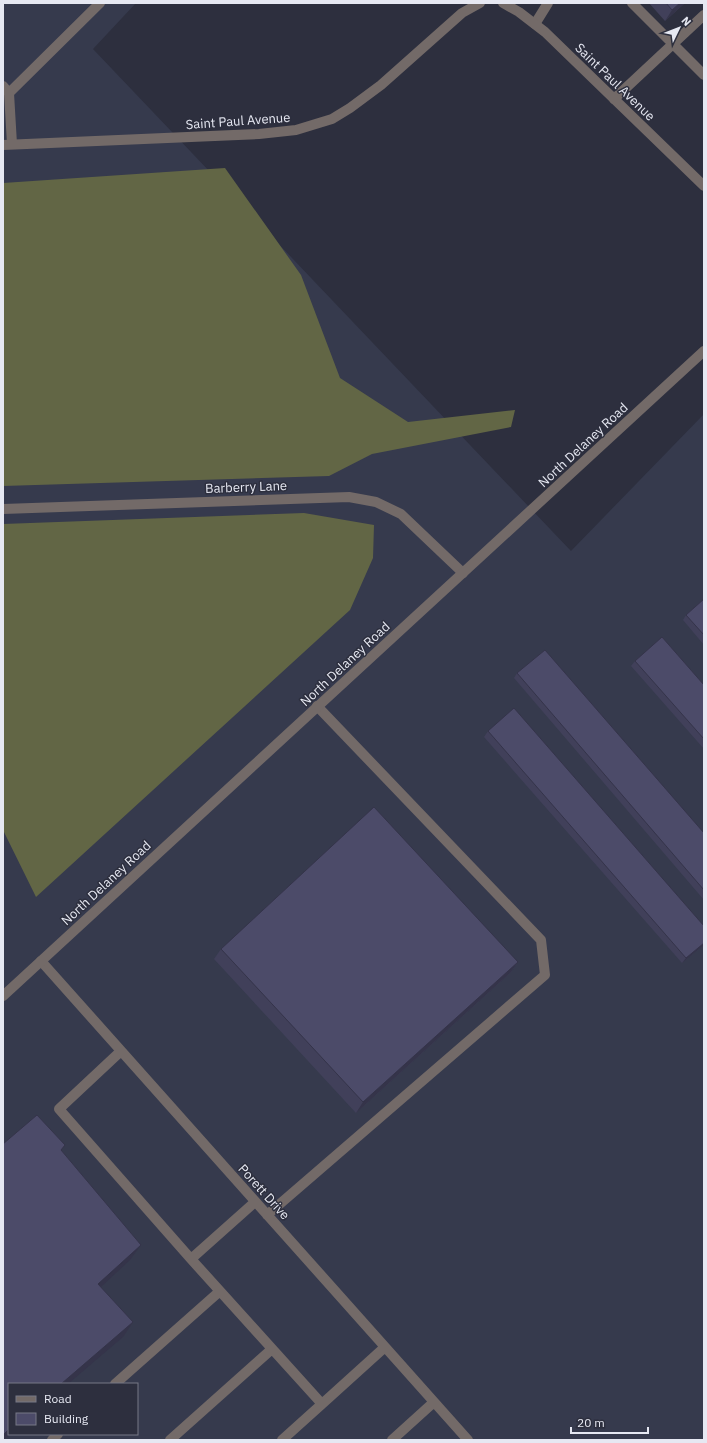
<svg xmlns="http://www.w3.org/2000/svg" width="707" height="1443" font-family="'IBM Plex Sans',sans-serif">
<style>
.built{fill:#363a4d;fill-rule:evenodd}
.forest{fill:#626645}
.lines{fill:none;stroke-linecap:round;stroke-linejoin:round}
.service{stroke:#736a68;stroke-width:10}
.minor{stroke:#736a68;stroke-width:10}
.tertiary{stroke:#736a68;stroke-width:10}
.wall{fill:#41405a}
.shaded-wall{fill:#35344a}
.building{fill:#4c4b69;stroke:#35344a}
.labels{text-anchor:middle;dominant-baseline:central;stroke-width:3;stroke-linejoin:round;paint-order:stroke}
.street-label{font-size:13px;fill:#e6e8f2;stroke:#2d2f3e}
</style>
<rect width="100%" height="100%" fill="#2d2f3e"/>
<path class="built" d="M 3,3 L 136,3 L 93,49 L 571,551 L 704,414 L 704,1440 L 3,1440 ZM 9,1384 L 137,1384 L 137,1434 L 9,1434 Z"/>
<path class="forest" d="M 225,168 L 301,275 L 340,378 L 408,422 L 515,410 L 511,427 L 372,454 L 329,476 L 3,486 L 3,183 Z
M 304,513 L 374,525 L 373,558 L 350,610 L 36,897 L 3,830 L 3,524 Z"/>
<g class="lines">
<path class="service" d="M 632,3 L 704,75
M 535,24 L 548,3
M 3,86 L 9,93 L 12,144
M 9,93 L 100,3
M 614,99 L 704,15
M 41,961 L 468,1440
M 121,1051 L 59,1109 L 191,1259 L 322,1404 L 282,1440
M 267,1215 L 545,975 L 541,940 L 317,706
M 191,1259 L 255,1202
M 115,1384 L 220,1291
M 322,1404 L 385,1347
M 52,1440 L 58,1434
M 170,1440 L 272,1349
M 392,1440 L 434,1402"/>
<path class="minor" d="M 503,3 L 519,12 L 545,32 L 704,186
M 3,145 L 259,134 L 296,130 L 332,119 L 350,108 L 381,85 L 462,13 L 480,3
M 3,509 L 349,497 L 376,502 L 401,514 L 463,573"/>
<path class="tertiary" d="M 3,996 L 704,351"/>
</g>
<path class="wall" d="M 649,3 L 685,3 L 665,21 Z
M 704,599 L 704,645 L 683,620 L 686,615 Z
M 635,661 L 704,685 L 704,749 L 631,666 Z
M 517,673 L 704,833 L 704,900 L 514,678 Z
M 488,731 L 704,945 L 682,963 L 484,737 Z
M 221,949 L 518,962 L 511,972 L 356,1113 L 214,959 Z"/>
<path class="shaded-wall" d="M 680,3 L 685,3 L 665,21 L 672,10 Z
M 704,943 L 704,945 L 682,963 L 686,958 Z
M 518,962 L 511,972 L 356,1113 L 363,1102 Z
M 141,1245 L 130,1260 L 88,1299 L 98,1284 Z
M 133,1322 L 123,1337 L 68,1384 L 61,1384 Z
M 9,1429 L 9,1434 L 11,1434 L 3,1440 L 3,1435 Z"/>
<path class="building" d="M 666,3 L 680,3 L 672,10 Z
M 704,599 L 704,635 L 686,615 Z
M 662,637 L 704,685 L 704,739 L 635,661 Z
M 545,650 L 704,833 L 704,890 L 517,673 Z
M 514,708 L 704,926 L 704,943 L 686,958 L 488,731 Z
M 374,807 L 518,962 L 363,1102 L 221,949 Z
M 37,1115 L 65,1145 L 61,1150 L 141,1245 L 98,1284 L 133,1322 L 61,1384 L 9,1384 L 9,1429 L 3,1435 L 3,1144 Z"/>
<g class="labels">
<g class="street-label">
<text transform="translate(615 82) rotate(44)">Saint Paul Avenue</text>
<text transform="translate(238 121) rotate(-4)">Saint Paul Avenue</text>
<text transform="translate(583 445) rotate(-43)">North Delaney Road</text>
<text transform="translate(246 487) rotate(-2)">Barberry Lane</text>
<text transform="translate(345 664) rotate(-43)">North Delaney Road</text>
<text transform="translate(106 883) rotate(-43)">North Delaney Road</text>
<text transform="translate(264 1192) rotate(48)">Porett Drive</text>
</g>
</g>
<rect width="707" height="1443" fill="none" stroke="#e6e8f2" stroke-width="8"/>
<rect x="8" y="1383" width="130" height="52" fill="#2d2f3e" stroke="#777986"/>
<rect x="16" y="1396" width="20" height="6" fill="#736a68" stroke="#777986"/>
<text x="44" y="1403" font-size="12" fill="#e6e8f2">Road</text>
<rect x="16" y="1413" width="20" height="12" fill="#4c4b69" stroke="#777986"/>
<text x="44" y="1423" font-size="12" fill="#e6e8f2">Building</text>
<g transform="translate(679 28) rotate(47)" stroke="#2d2f3e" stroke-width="3" paint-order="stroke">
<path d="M0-3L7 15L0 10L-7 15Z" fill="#e6e8f2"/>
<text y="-6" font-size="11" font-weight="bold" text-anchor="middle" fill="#e6e8f2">N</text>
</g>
<path d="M571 1427v6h77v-6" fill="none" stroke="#e6e8f2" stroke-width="2"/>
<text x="577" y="1427" font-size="12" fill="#e6e8f2" stroke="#2d2f3e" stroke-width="3" paint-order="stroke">20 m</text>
</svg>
